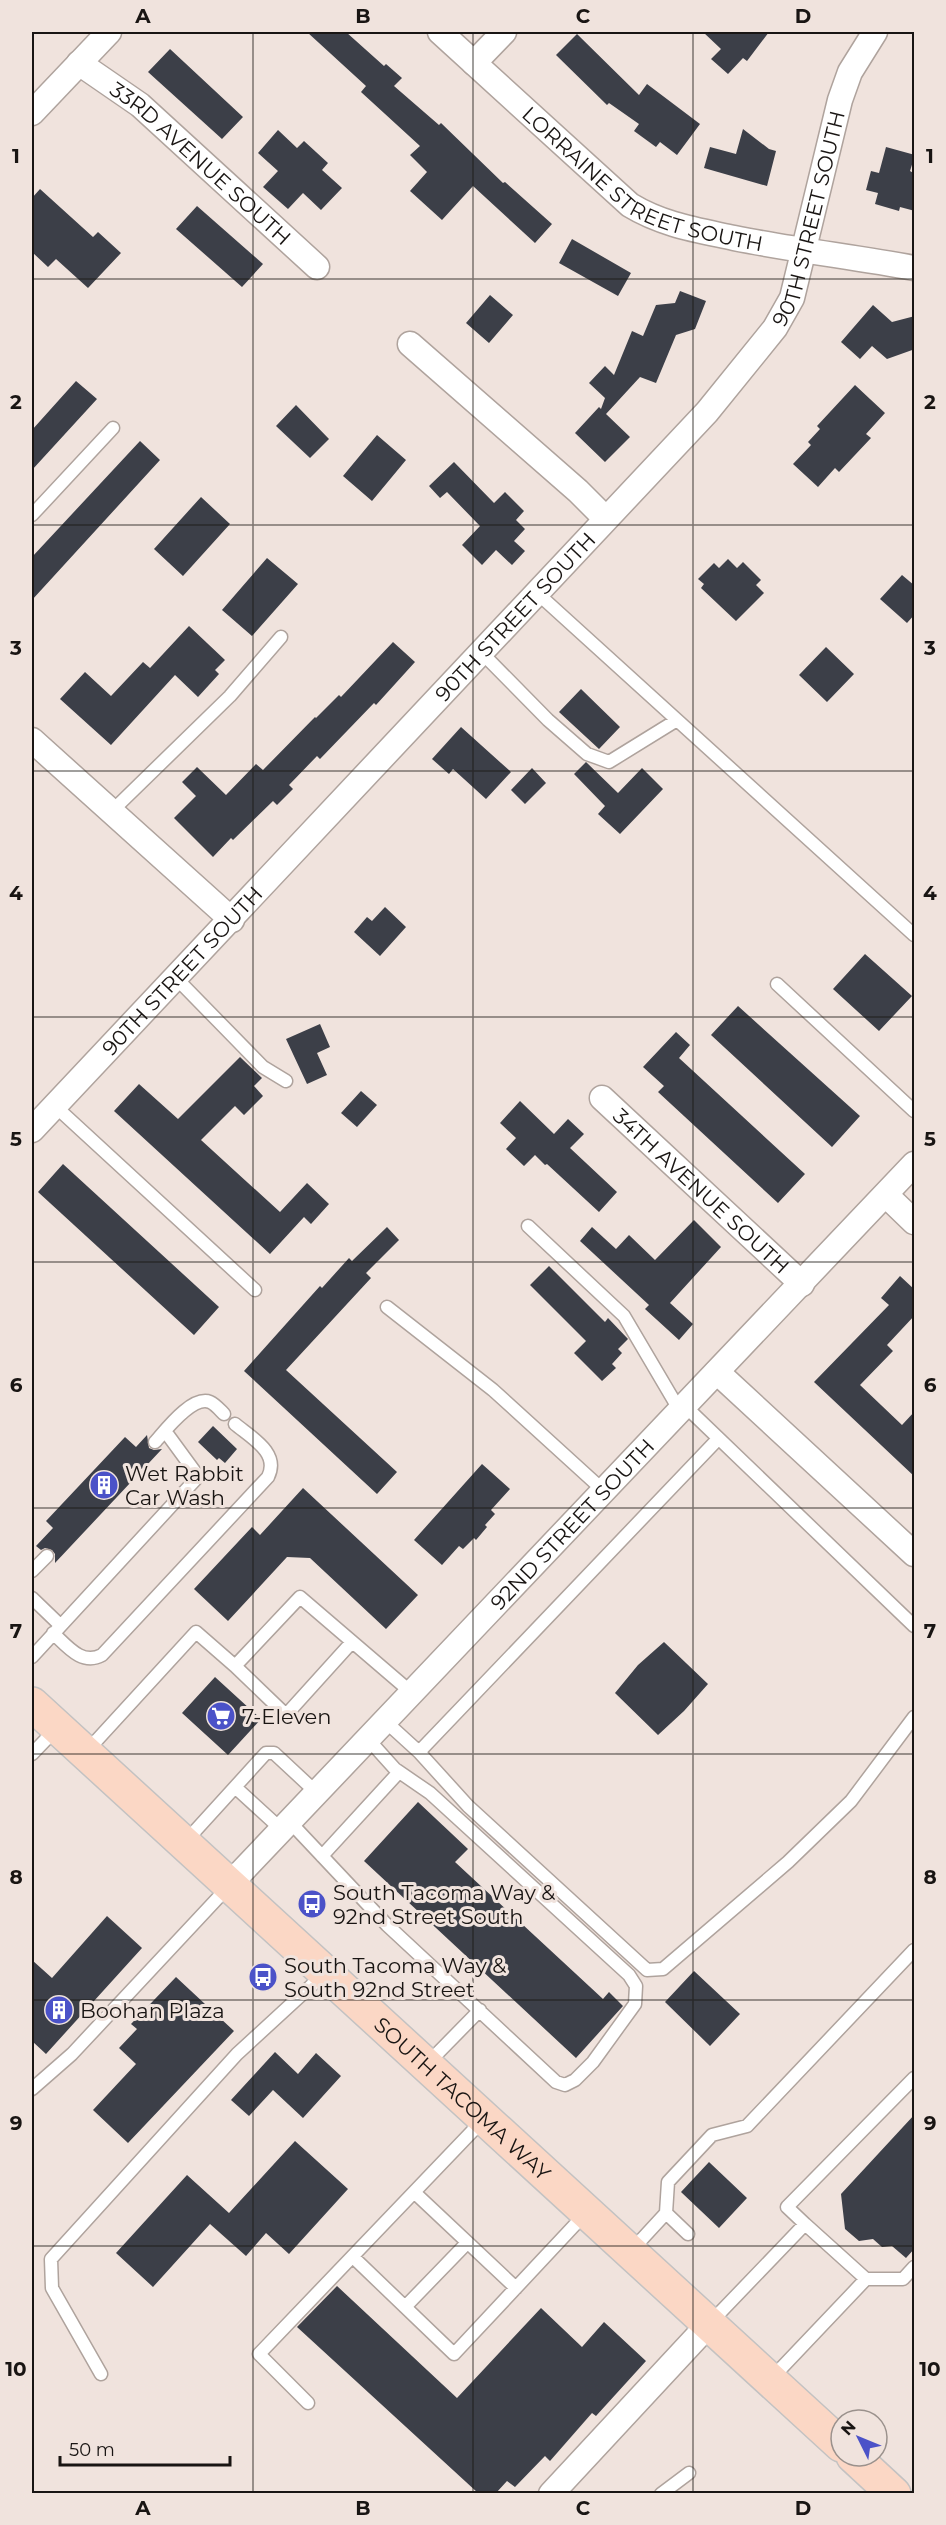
<svg xmlns="http://www.w3.org/2000/svg" width="946" height="2525" font-family="Montserrat,sans-serif">
<style>
.building{fill:#3c3f48}
.lines{fill:none;stroke-linecap:round;stroke-linejoin:round}
.lane-casing{stroke:#afa39d;stroke-width:15}
.street-casing{stroke:#afa39d;stroke-width:27}
.primary-casing{stroke:#c3c2c2;stroke-width:36}
.lane{stroke:#fff;stroke-width:12}
.street{stroke:#fff;stroke-width:24}
.primary{stroke:#fbd7c5;stroke-width:33}
.grid{fill:none;stroke:#191513;stroke-width:1.5;stroke-opacity:0.55}
.labels{text-anchor:middle;dominant-baseline:central;stroke-width:6;stroke-linejoin:round;paint-order:stroke}
.street-label{font-size:21px;fill:#191513;stroke:#f0e3dd}
.poi-label{font-size:21px;fill:#191513;stroke:#f0e3dd;text-anchor:start}
.neatline{fill:none;stroke:#191513;stroke-width:2}
.grid-label{font-size:20px;text-anchor:middle;font-weight:bold;fill:#191513}
</style>
<rect width="100%" height="100%" fill="#f0e3dd"/>
<path class="building" d="M 307,32 L 346,32 L 384,66 L 386,64 L 402,78 L 394,86 L 439,125 L 441,123 L 503,183 L 505,182 L 552,224 L 535,243 L 473,186 L 442,220 L 410,191 L 427,172 L 410,155 L 420,146 L 361,92 L 366,86 Z
M 703,32 L 769,32 L 747,61 L 743,58 L 728,74 L 711,59 L 721,49 Z
M 577,34 L 639,95 L 647,84 L 700,124 L 677,155 L 660,142 L 656,147 L 634,131 L 639,124 L 609,103 L 607,105 L 556,55 Z
M 170,49 L 243,117 L 222,139 L 148,72 Z
M 743,129 L 769,149 L 776,151 L 767,186 L 704,168 L 710,147 L 736,154 Z
M 278,130 L 297,148 L 304,141 L 328,163 L 322,170 L 342,188 L 321,210 L 303,193 L 288,209 L 263,187 L 278,171 L 258,153 Z
M 886,147 L 915,155 L 910,171 L 915,174 L 915,211 L 900,207 L 899,211 L 875,204 L 878,193 L 866,190 L 871,171 L 879,173 Z
M 40,189 L 93,237 L 98,232 L 121,253 L 88,288 L 56,259 L 48,267 L 32,252 L 32,198 Z
M 197,206 L 263,264 L 242,287 L 176,229 Z
M 572,239 L 631,273 L 618,296 L 559,263 Z
M 680,291 L 706,301 L 695,329 L 676,335 L 656,383 L 640,377 L 606,414 L 630,437 L 605,462 L 575,433 L 599,407 L 601,409 L 605,398 L 589,383 L 605,366 L 614,375 L 632,331 L 643,336 L 656,305 L 675,303 Z
M 490,295 L 513,315 L 489,343 L 466,323 Z
M 873,305 L 892,322 L 915,316 L 915,349 L 887,359 L 872,346 L 860,359 L 841,342 Z
M 76,381 L 97,399 L 32,470 L 32,430 Z
M 855,385 L 885,413 L 866,434 L 871,438 L 839,472 L 835,468 L 818,487 L 793,464 L 811,445 L 808,442 L 820,429 L 817,426 Z
M 296,405 L 329,439 L 310,458 L 276,426 Z
M 377,435 L 406,460 L 372,501 L 343,476 Z
M 140,441 L 160,460 L 32,600 L 32,557 Z
M 454,462 L 494,503 L 505,492 L 524,511 L 516,520 L 525,529 L 514,541 L 525,551 L 512,565 L 496,550 L 482,565 L 462,545 L 480,526 L 447,492 L 440,498 L 429,486 Z
M 201,497 L 230,524 L 183,576 L 154,549 Z
M 267,558 L 298,584 L 252,636 L 222,610 Z
M 728,559 L 737,568 L 743,562 L 761,580 L 756,585 L 764,593 L 736,621 L 701,588 L 704,584 L 698,579 L 714,563 L 719,568 Z
M 902,575 L 915,586 L 915,614 L 907,623 L 880,599 Z
M 189,626 L 225,660 L 215,670 L 219,674 L 198,697 L 175,675 L 111,745 L 60,699 L 85,672 L 111,696 L 143,662 L 150,668 Z
M 393,642 L 415,662 L 376,705 L 374,703 L 320,759 L 317,756 L 289,785 L 293,789 L 277,805 L 273,801 L 233,840 L 231,838 L 213,857 L 174,818 L 196,796 L 182,782 L 197,767 L 226,795 L 256,764 L 263,770 L 315,717 L 316,718 L 339,695 L 341,697 Z
M 826,647 L 854,674 L 827,702 L 799,675 Z
M 581,689 L 620,727 L 599,749 L 559,712 Z
M 461,727 L 511,772 L 486,799 L 453,769 L 449,774 L 432,759 Z
M 586,762 L 618,793 L 642,768 L 663,789 L 620,834 L 598,814 L 605,806 L 574,774 Z
M 532,768 L 546,783 L 525,804 L 511,790 Z
M 385,907 L 406,927 L 380,956 L 354,932 L 367,917 L 372,921 Z
M 865,954 L 912,996 L 879,1031 L 833,989 Z
M 738,1006 L 860,1116 L 832,1147 L 711,1035 Z
M 320,1024 L 330,1047 L 317,1053 L 327,1075 L 307,1084 L 286,1039 Z
M 676,1032 L 690,1045 L 679,1058 L 805,1174 L 778,1203 L 658,1092 L 664,1086 L 643,1067 Z
M 240,1057 L 262,1078 L 254,1086 L 263,1096 L 244,1115 L 235,1106 L 201,1140 L 280,1212 L 307,1183 L 329,1204 L 311,1224 L 304,1217 L 270,1254 L 114,1111 L 139,1084 L 178,1119 Z
M 361,1091 L 377,1105 L 357,1127 L 341,1113 Z
M 520,1101 L 554,1134 L 568,1119 L 584,1134 L 570,1148 L 617,1192 L 599,1212 L 547,1164 L 545,1165 L 535,1155 L 524,1166 L 506,1149 L 516,1138 L 500,1123 Z
M 63,1164 L 219,1307 L 194,1335 L 38,1192 Z
M 694,1220 L 721,1247 L 670,1303 L 693,1324 L 679,1340 L 645,1309 L 649,1305 L 580,1241 L 592,1227 L 616,1249 L 629,1235 L 655,1260 Z
M 387,1227 L 399,1240 L 366,1273 L 371,1278 L 286,1370 L 397,1472 L 377,1494 L 244,1371 L 320,1286 L 322,1288 L 349,1258 L 352,1261 Z
M 549,1266 L 605,1322 L 608,1318 L 628,1339 L 618,1349 L 622,1353 L 612,1364 L 616,1368 L 602,1381 L 574,1353 L 586,1341 L 530,1285 Z
M 900,1276 L 915,1290 L 915,1315 L 887,1345 L 893,1351 L 860,1385 L 902,1425 L 915,1411 L 915,1477 L 814,1382 L 889,1305 L 881,1298 Z
M 213,1426 L 237,1449 L 225,1463 L 219,1458 L 217,1460 L 198,1442 Z
M 147,1435 L 149,1448 L 154,1450 L 162,1449 L 55,1563 L 55,1554 L 52,1550 L 45,1548 L 41,1550 L 36,1546 L 53,1528 L 46,1521 L 125,1437 L 136,1447 Z
M 482,1464 L 510,1489 L 491,1510 L 495,1514 L 485,1525 L 487,1527 L 476,1540 L 474,1538 L 463,1549 L 459,1546 L 442,1565 L 414,1540 Z
M 303,1488 L 418,1595 L 386,1629 L 310,1558 L 287,1557 L 228,1621 L 194,1589 L 252,1527 L 260,1535 Z
M 664,1642 L 708,1684 L 684,1711 L 658,1735 L 615,1693 L 638,1665 Z
M 215,1677 L 261,1719 L 228,1755 L 182,1713 Z
M 418,1802 L 468,1849 L 455,1862 L 603,1999 L 609,1992 L 623,2006 L 576,2058 L 364,1861 Z
M 107,1916 L 142,1948 L 46,2054 L 32,2041 L 32,1960 L 52,1978 Z
M 694,1971 L 740,2014 L 710,2046 L 665,2002 Z
M 176,1977 L 234,2031 L 128,2143 L 93,2110 L 136,2064 L 119,2048 L 137,2029 L 131,2024 Z
M 275,2052 L 298,2074 L 316,2053 L 341,2076 L 303,2118 L 273,2090 L 249,2116 L 231,2100 Z
M 915,2114 L 915,2248 L 906,2258 L 892,2246 L 882,2247 L 873,2239 L 859,2241 L 845,2229 L 841,2194 Z
M 295,2141 L 348,2189 L 289,2254 L 266,2233 L 246,2256 L 210,2224 L 153,2287 L 116,2253 L 187,2175 L 229,2213 Z
M 709,2162 L 747,2198 L 719,2228 L 681,2192 Z
M 337,2286 L 457,2398 L 541,2308 L 582,2347 L 604,2322 L 646,2361 L 596,2416 L 592,2413 L 550,2461 L 545,2456 L 515,2487 L 507,2481 L 496,2493 L 478,2493 L 297,2327 Z"/>
<g class="lines">
<g class="lane-casing">
<path id="lane" d="M 32,515 L 113,428
M 536,592 L 914,935
M 481,652 L 548,720 L 587,754 L 609,762 L 677,720
M 111,812 L 230,696 L 281,637
M 176,978 L 263,1067 L 286,1081
M 777,984 L 914,1111
M 55,1106 L 255,1290
M 528,1226 L 624,1316 L 680,1411
M 387,1307 L 493,1390 L 604,1491
M 685,1406 L 914,1626
M 155,1442 C 165,1431 192,1395 210,1402 C 215,1404 220,1410 224,1414
M 32,1571 L 47,1556
M 32,1598 L 60,1625
M 53,1633 C 67,1646 82,1666 102,1655 L 268,1477 C 280,1453 252,1438 235,1424
M 32,1657 L 196,1479 L 195,1472 L 165,1431
M 235,1666 L 286,1715 L 352,1642
M 385,1721 L 419,1752 L 468,1806 L 647,1970 L 663,1969 L 788,1862 L 851,1801 L 914,1717
M 86,1752 L 196,1632 L 235,1666 L 300,1597 L 412,1693
M 419,1752 L 718,1439
M 32,1754 L 56,1729
M 235,1787 L 282,1830
M 290,1822 L 387,1925 L 556,2082 L 565,2085 L 575,2080 L 593,2062 L 635,2004 L 636,1986 L 629,1975 L 430,1793 L 395,1769 L 368,1739
M 185,1842 L 266,1753 L 274,1753 L 317,1793
M 322,1856 L 399,1772
M 428,2063 L 480,2010
M 32,2089 L 72,2054 L 229,1886
M 415,2193 L 516,2288
M 666,2213 L 688,2234
M 805,2224 L 787,2207 L 914,2078
M 631,2251 L 666,2213 L 668,2182 L 712,2135 L 747,2126 L 914,1950
M 353,2257 L 454,2354 L 585,2214
M 866,2279 L 903,2279 L 914,2267
M 405,2307 L 467,2243
M 710,2323 L 805,2224 L 866,2279 L 771,2379
M 101,2374 L 52,2288 L 51,2259 L 237,2054 L 324,1974
M 308,2403 L 259,2354 L 484,2119
M 661,2494 L 689,2473"/>
</g>
<g class="street-casing">
<g id="street">
<path id="s1" d="M 440,32 L 630,205 C 663,225 697,230 734,238 C 794,250 854,257 914,268"/>
<path id="s2" d="M 79,63 L 140,105 L 317,267"/>
<path d="M 474,63 L 504,32"/>
<path d="M 32,113 L 109,32"/>
<path d="M 410,344 L 578,491 L 605,518"/>
<path d="M 32,740 L 232,920"/>
<path id="s3" d="M 602,1098 L 802,1284"/>
<path id="s4" d="M 32,1130 L 707,412 L 775,328 L 792,298 L 840,100 L 850,72 L 875,32"/>
<path d="M 886,1195 L 914,1222"/>
<path d="M 717,1372 L 914,1554"/>
<path id="s5" d="M 229,1885 L 914,1164"/>
<path d="M 551,2494 L 709,2324"/>
</g>
</g>
<g class="primary-casing">
<g id="primary">
<path id="s6" d="M 32,1704 L 841,2445"/>
<path d="M 853,2456 L 894,2494"/>
</g>
</g>
<use href="#lane" class="lane"/>
<use href="#street" class="street"/>
<use href="#primary" class="primary"/>
</g>
<path class="grid" d="M 253,32 L 253,2494M 473,32 L 473,2494M 693,32 L 693,2494M 32,279 L 914,279M 32,525 L 914,525M 32,771 L 914,771M 32,1017 L 914,1017M 32,1262 L 914,1262M 32,1508 L 914,1508M 32,1754 L 914,1754M 32,2000 L 914,2000M 32,2246 L 914,2246"/>
<defs>
<g id="building-disc" transform="scale(1.5)"><circle r="9.5" fill="#4b52c8" stroke="#f0e3dd"/><path d="M-4-6H4V6H1V3H-1V6H-4ZM-2.5-4.3h1.7v1.8h-1.7ZM.8-4.3h1.7v1.8H.8ZM-2.5-1h1.7V.8h-1.7ZM.8-1h1.7V.8H.8Z" fill="#fff"/></g>
<g id="supermarket-disc" transform="scale(1.5)"><circle r="9.5" fill="#4b52c8" stroke="#f0e3dd"/><path d="M-6-5.5h2.5l.6 2H6L4.5 2H-2.5L-4.4-4H-6ZM-1.5 3.2a1.3 1.3 0 1 0 .1 0ZM3 3.2a1.3 1.3 0 1 0 .1 0Z" fill="#fff"/></g>
<g id="bus-disc" transform="scale(1.5)"><circle r="9.5" fill="#4b52c8" stroke="#f0e3dd"/><path d="M-5-6H5V4H4V6H2V4H-2V6H-4V4H-5ZM-3.5-4V0h7V-4ZM-3.5 1.2v1.5H-2V1.2ZM2 1.2v1.5H3.5V1.2Z" fill="#fff"/></g>
</defs>
<g fill-rule="evenodd">
<use href="#building-disc" x="104" y="1485"/>
<use href="#supermarket-disc" x="221" y="1716"/>
<use href="#bus-disc" x="312" y="1904"/>
<use href="#bus-disc" x="263" y="1977"/>
<use href="#building-disc" x="59" y="2010"/>
</g>
<g class="labels">
<g class="street-label">
<text stroke="none"><textPath href="#s2" startOffset="158">33RD AVENUE SOUTH</textPath></text>
<text stroke="none"><textPath href="#s1" startOffset="256">LORRAINE STREET SOUTH</textPath></text>
<text stroke="none"><textPath href="#s4" startOffset="1209">90TH STREET SOUTH</textPath></text>
<text stroke="none"><textPath href="#s4" startOffset="705">90TH STREET SOUTH</textPath></text>
<text stroke="none"><textPath href="#s4" startOffset="219">90TH STREET SOUTH</textPath></text>
<text stroke="none"><textPath href="#s3" startOffset="136">34TH AVENUE SOUTH</textPath></text>
<text stroke="none"><textPath href="#s5" startOffset="498">92ND STREET SOUTH</textPath></text>
<text stroke="none"><textPath href="#s6" startOffset="584">SOUTH TACOMA WAY</textPath></text>
</g>
<g class="poi-label">
<text x="125" y="1473">Wet Rabbit<tspan x="125" dy="24">Car Wash</tspan></text>
<text x="242" y="1716">7-Eleven</text>
<text x="333" y="1892">South Tacoma Way &amp;<tspan x="333" dy="24">92nd Street South</tspan></text>
<text x="284" y="1965">South Tacoma Way &amp;<tspan x="284" dy="24">South 92nd Street</tspan></text>
<text x="80" y="2010">Boohan Plaza</text>
</g>
</g>
<rect width="946" height="2525" fill="none" stroke="#f0e3dd" stroke-width="66"/>
<g transform="translate(859 2438) rotate(313)"><circle r="28" fill="#f0e3dd" stroke="#9a918c" stroke-width="1.5"/>
<path d="M0-4.5L10 22L0 15L-10 22Z" fill="#4b52c8"/>
<text y="-9" font-size="16" font-weight="bold" text-anchor="middle" fill="#191513">N</text>
</g>
<path d="M60 2456v9h170v-9" fill="none" stroke="#191513" stroke-width="3"/>
<text x="69" y="2456" font-size="18" fill="#191513" stroke="#f0e3dd" stroke-width="4.5" paint-order="stroke">50 m</text>
<rect x="33" y="33" width="880" height="2459" class="neatline"/>
<g class="grid-label">
<text x="143" y="23">A</text>
<text x="363" y="23">B</text>
<text x="583" y="23">C</text>
<text x="803" y="23">D</text>
<text x="16" y="163">1</text>
<text x="930" y="163">1</text>
<text x="16" y="409">2</text>
<text x="930" y="409">2</text>
<text x="16" y="655">3</text>
<text x="930" y="655">3</text>
<text x="16" y="900">4</text>
<text x="930" y="900">4</text>
<text x="16" y="1146">5</text>
<text x="930" y="1146">5</text>
<text x="16" y="1392">6</text>
<text x="930" y="1392">6</text>
<text x="16" y="1638">7</text>
<text x="930" y="1638">7</text>
<text x="16" y="1884">8</text>
<text x="930" y="1884">8</text>
<text x="16" y="2130">9</text>
<text x="930" y="2130">9</text>
<text x="16" y="2376">10</text>
<text x="930" y="2376">10</text>
<text x="143" y="2515">A</text>
<text x="363" y="2515">B</text>
<text x="583" y="2515">C</text>
<text x="803" y="2515">D</text>
</g>
</svg>
